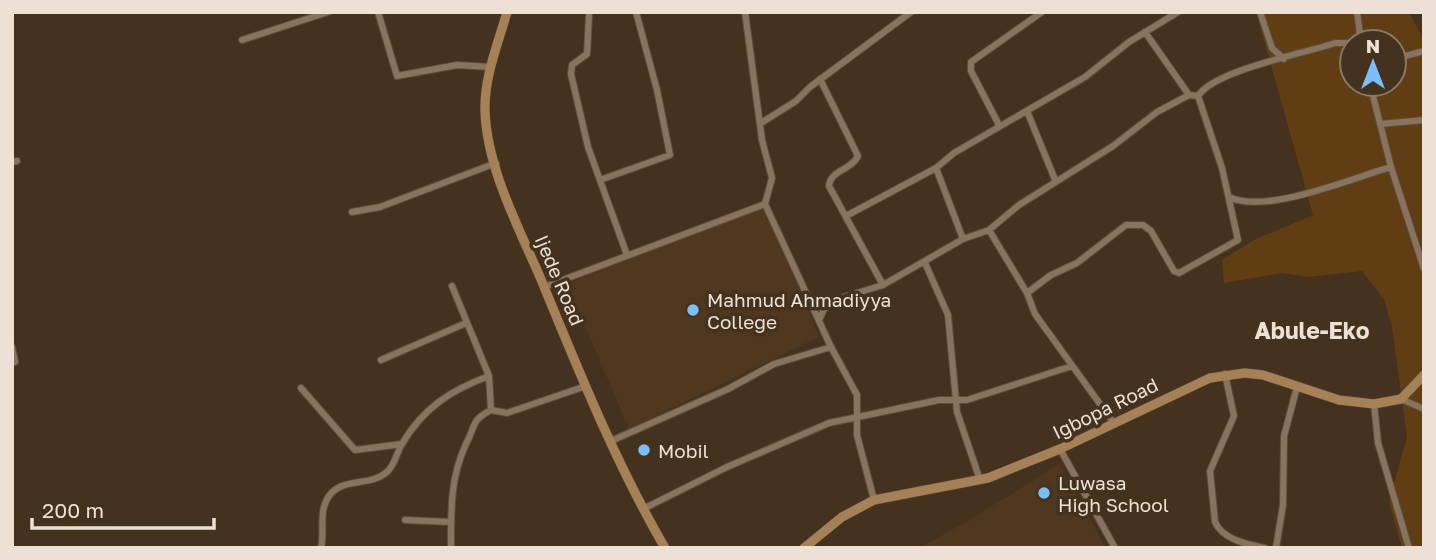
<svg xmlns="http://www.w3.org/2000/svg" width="1436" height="560" font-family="'Golos Text',sans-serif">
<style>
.built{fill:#4f381f}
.green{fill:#613d14;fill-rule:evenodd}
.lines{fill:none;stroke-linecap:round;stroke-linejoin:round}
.street-casing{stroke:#5d4d3d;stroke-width:8}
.secondary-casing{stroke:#5d4d3d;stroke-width:10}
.street{stroke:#88735e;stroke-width:6}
.secondary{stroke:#a68057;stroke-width:9}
.poi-dot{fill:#7bbef9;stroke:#44321f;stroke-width:2.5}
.labels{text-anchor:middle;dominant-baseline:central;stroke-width:7;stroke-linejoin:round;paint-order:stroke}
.street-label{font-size:19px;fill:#ede1d5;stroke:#44321f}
.poi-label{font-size:19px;fill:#ede1d5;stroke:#44321f;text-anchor:start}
.quarter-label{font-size:23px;font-weight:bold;fill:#ede1d5;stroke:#44321f}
</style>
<rect width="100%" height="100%" fill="#44321f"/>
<path class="built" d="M 761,210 L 765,212 L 790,264 L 819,337 L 629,429 L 567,284 L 731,218 Z
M 1059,464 L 1106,548 L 919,548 L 968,521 Z"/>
<path class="green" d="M 1256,12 L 1409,12 L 1424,41 L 1424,548 L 1402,548 L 1389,501 L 1407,437 L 1392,327 L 1384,299 L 1362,271 L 1309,277 L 1282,273 L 1224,283 L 1222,260 L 1254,240 L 1313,215 ZM 1352,42 L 1394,42 L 1394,84 L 1352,84 Z"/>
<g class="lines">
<g class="street-casing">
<path id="street" d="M 378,12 L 397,76 L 457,65 L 490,67
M 745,12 L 762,140 L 772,178 L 765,204 L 831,347 L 857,395 L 857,435 L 874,500
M 1260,12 L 1272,48 L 1284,59
M 1357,12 L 1361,42
M 589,16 L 587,54 L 572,65 L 571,74 L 588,147 L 627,255
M 1145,32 L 1189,95
M 242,40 L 328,12
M 1394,59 L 1424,51
M 820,79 L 858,156 C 852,170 830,170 829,186 L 883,285
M 1370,84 L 1391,167 L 1424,269
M 1198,96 C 1215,70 1303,54 1335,43 L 1352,43
M 1027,111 L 1056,182
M 761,123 L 796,101 L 810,87 L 911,12
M 1380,124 L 1424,120
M 999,125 L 971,71 L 971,62 L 1042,12
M 12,162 L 17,161
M 936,168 L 963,239
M 600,180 L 670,155 L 657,90 L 636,12
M 1229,197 C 1266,215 1352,178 1391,167
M 352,212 L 380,207 L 496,163
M 846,216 L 936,168 L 954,153 L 1085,77 L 1129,42 L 1178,12
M 989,230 L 1027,293 L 1035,314 L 1113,422
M 925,263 L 948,315 L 957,412 L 980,480
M 452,286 L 489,376 L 491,410 L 507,413 L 586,386
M 544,287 L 765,204
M 1027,293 L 1051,275 L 1077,263 L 1126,225 L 1143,225 L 1151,231 L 1174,271 L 1179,273 L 1238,240 L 1222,168 L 1198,96
M 820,318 L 824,309 L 844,297 L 883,285 L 963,239 L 989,230 L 1019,205 L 1113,146 L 1157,112 L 1189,95 L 1198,96
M 12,347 L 15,362
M 381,360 L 466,323
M 1225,374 L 1234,416 L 1210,471 L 1215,522 C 1223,540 1247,544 1265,548
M 301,388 L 355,450 L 402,444
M 1401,399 L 1424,409
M 1374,404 L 1378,443 L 1409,548
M 611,441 L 728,389 L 774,364 L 831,347
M 1060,449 L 1115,548
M 643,509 L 727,467 L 829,423 L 939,400 L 967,400 L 1072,366
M 405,520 L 451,522
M 321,548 C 325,532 318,511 329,496 C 342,477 370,487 387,472 C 395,465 397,452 402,444 C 423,408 451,390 489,376
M 451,548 C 451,511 450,478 466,444 C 476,426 470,421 491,410
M 1276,548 L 1283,505 L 1284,436 L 1297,387"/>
</g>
<g class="secondary-casing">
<path id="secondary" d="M 507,12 C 498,44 484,77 485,111 C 487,168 518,226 540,277 C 578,369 615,462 665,548
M 804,548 L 842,517 L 874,500 L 988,478 L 1060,449 L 1210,378 L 1245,373 L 1263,375 L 1339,400 L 1374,404 L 1401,399 L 1424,375"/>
</g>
<use href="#street" class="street"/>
<use href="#secondary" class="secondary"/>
</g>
<g class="poi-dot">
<circle cx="693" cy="310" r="7"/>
<circle cx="644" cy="450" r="7"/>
<circle cx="1044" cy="493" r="7"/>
</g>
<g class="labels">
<g class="street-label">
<text transform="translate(560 280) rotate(67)">Ijede Road</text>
<text transform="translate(1105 408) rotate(-26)">Igbopa Road</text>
</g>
<g class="poi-label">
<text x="707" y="299">Mahmud Ahmadiyya<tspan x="707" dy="22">College</tspan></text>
<text x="658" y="450">Mobil</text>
<text x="1058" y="482">Luwasa<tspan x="1058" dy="22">High School</tspan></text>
</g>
<g class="quarter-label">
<text x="1312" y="330">Abule-Eko</text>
</g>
</g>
<rect width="1436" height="560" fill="none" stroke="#ede1d5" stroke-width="28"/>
<g transform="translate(1373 63)"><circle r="33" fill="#44321f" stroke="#887868" stroke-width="2"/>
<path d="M0-5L12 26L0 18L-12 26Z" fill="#7bbef9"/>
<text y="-10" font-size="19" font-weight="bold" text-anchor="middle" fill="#ede1d5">N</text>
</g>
<path d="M32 518v10h182v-10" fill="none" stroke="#ede1d5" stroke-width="3.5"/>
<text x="42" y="518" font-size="21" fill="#ede1d5" stroke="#44321f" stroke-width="5" paint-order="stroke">200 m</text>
</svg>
